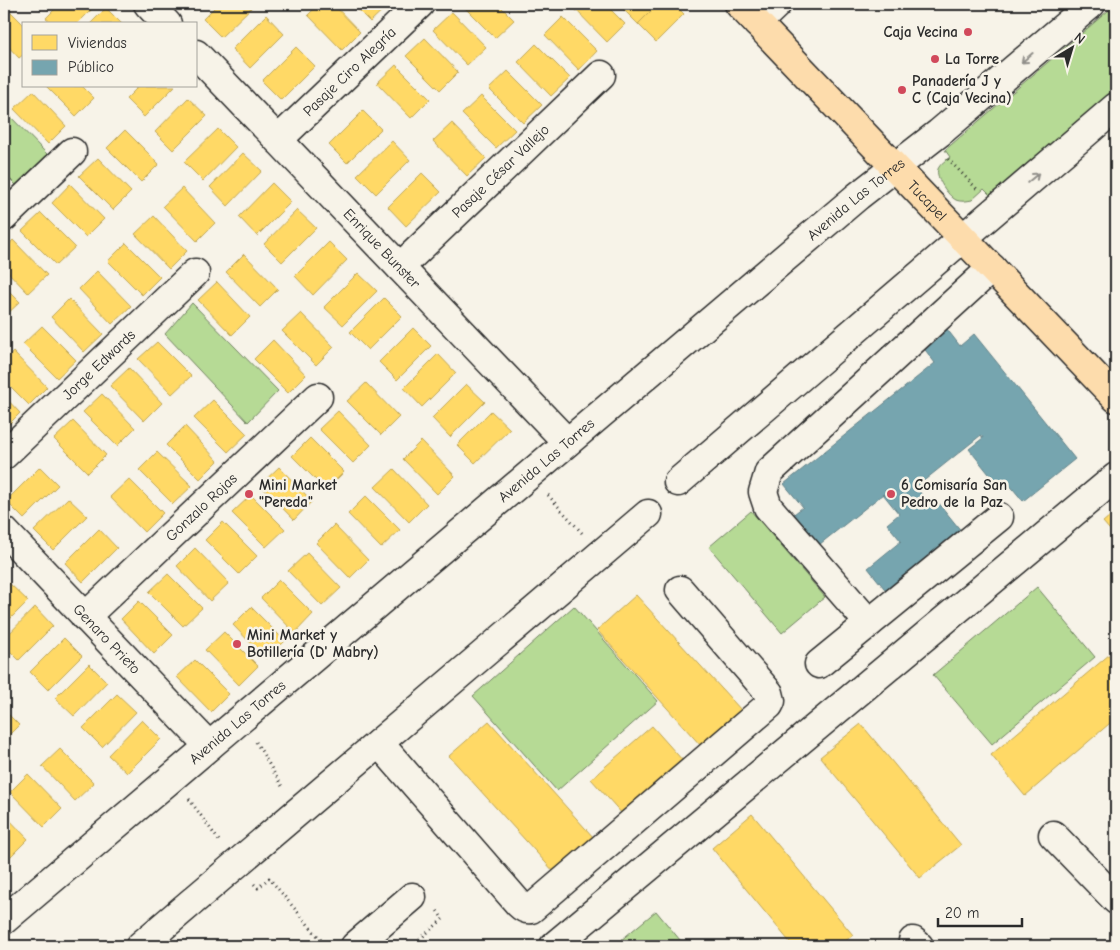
<svg xmlns="http://www.w3.org/2000/svg" width="1120" height="950" font-family="'Comic Neue',sans-serif">
<style>
.green{fill:#b6da95;stroke:#708260}
.homes{fill:#ffd966;stroke:#bfa554}
.public{fill:#76a5af;stroke:#608087}
.lines{fill:none;stroke-linecap:round;stroke-linejoin:round}
.minor-casing{stroke:#2b2b2b;stroke-width:31}
.major-casing{stroke:#2b2b2b;stroke-width:31}
.path{stroke:#2b2b2b;stroke-width:3;stroke-dasharray:1 4;stroke-linecap:butt}
.minor{stroke:#f7f3e8;stroke-width:28}
.major{stroke:#fddcac;stroke-width:28}
.oneway{stroke:#918f8a}
.poi-dot{fill:#d1495b;stroke:#f7f3e8;stroke-width:2}
.labels{text-anchor:middle;dominant-baseline:central;stroke-width:5;stroke-linejoin:round;paint-order:stroke}
.poi-label{font-size:15px;font-weight:bold;fill:#2b2b2b;stroke:#f7f3e8;text-anchor:start}
.street-label{font-size:15px;fill:#2b2b2b;stroke:#f7f3e8}
</style>
<rect width="100%" height="100%" fill="#f7f3e8"/>
<filter id="ink" filterUnits="userSpaceOnUse"><feTurbulence type="fractalNoise" baseFrequency=".02" numOctaves="2"/><feDisplacementMap in="SourceGraphic" scale="10" xChannelSelector="R" yChannelSelector="G"/><feConvolveMatrix kernelMatrix="1 2 1 2 8 2 1 2 1" color-interpolation-filters="sRGB"/></filter>
<g filter="url(#ink)">
<path class="green" d="M 1116,4 L 1116,90 L 991,196 L 984,189 L 972,200 C 967,201 961,202 956,200 C 948,196 935,177 938,169 C 940,164 946,160 950,157 L 945,150 Z
M 4,110 L 48,155 L 16,185 L 4,173 Z
M 192,303 L 278,391 L 248,422 L 165,334 Z
M 751,511 L 825,597 L 782,633 L 709,547 Z
M 1037,587 L 1095,657 L 992,744 L 933,675 Z
M 574,606 L 658,701 L 557,791 L 473,696 Z
M 656,911 L 685,946 L 614,946 Z"/>
<path class="homes" d="M 60,4 L 97,4 L 77,24 L 53,24 L 46,18 Z
M 218,4 L 255,4 L 221,37 L 203,19 Z
M 319,4 L 333,4 L 360,32 L 342,50 L 308,15 Z
M 352,4 L 389,4 L 370,22 Z
M 461,4 L 498,4 L 514,20 L 495,38 Z
M 577,4 L 605,4 L 625,24 L 607,42 L 573,7 Z
M 622,4 L 658,4 L 638,24 L 620,6 Z
M 658,4 L 674,4 L 684,14 L 656,42 L 638,24 Z
M 4,5 L 24,25 L 24,54 L 19,58 L 4,42 Z
M 106,8 L 122,24 L 90,24 Z
M 452,12 L 486,47 L 467,65 L 433,30 Z
M 266,15 L 284,34 L 250,68 L 232,49 Z
M 563,17 L 597,51 L 579,70 L 545,35 Z
M 425,38 L 458,72 L 440,90 L 406,56 Z
M 536,44 L 570,78 L 551,96 L 518,62 Z
M 296,47 L 315,66 L 281,100 L 262,81 Z
M 396,65 L 430,99 L 411,118 L 377,83 Z
M 508,71 L 542,105 L 523,123 L 489,89 Z
M 46,86 L 82,86 L 94,98 L 76,116 Z
M 139,86 L 175,86 L 144,117 L 126,99 Z
M 33,91 L 66,126 L 48,144 L 14,109 Z
M 481,96 L 515,130 L 496,148 L 462,114 Z
M 188,98 L 207,116 L 173,150 L 155,132 Z
M 363,111 L 381,129 L 347,163 L 329,145 Z
M 452,123 L 486,158 L 467,176 L 433,141 Z
M 218,129 L 236,147 L 203,181 L 184,162 Z
M 125,130 L 159,164 L 141,182 L 107,148 Z
M 392,141 L 410,160 L 376,194 L 357,175 Z
M 243,153 L 262,171 L 228,206 L 210,187 Z
M 98,158 L 131,192 L 113,210 L 79,176 Z
M 422,173 L 441,192 L 406,226 L 388,207 Z
M 272,183 L 291,202 L 257,236 L 239,217 Z
M 70,184 L 104,219 L 86,237 L 52,203 Z
M 182,188 L 215,223 L 197,241 L 163,206 Z
M 297,210 L 316,228 L 282,262 L 264,244 Z
M 41,213 L 75,247 L 56,265 L 22,231 Z
M 154,216 L 187,251 L 169,269 L 135,234 Z
M 13,240 L 47,275 L 28,293 L 4,268 L 4,250 Z
M 329,242 L 347,260 L 313,295 L 295,276 Z
M 126,243 L 160,277 L 142,295 L 108,261 Z
M 244,254 L 278,289 L 260,307 L 226,272 Z
M 97,271 L 131,306 L 112,324 L 79,289 Z
M 358,273 L 377,291 L 343,325 L 324,307 Z
M 217,282 L 250,317 L 232,335 L 198,300 Z
M 4,286 L 20,302 L 4,317 Z
M 384,298 L 402,316 L 368,350 L 350,332 Z
M 69,299 L 103,334 L 84,352 L 51,317 Z
M 301,313 L 334,347 L 316,365 L 282,331 Z
M 42,326 L 76,360 L 57,378 L 23,344 Z
M 413,328 L 431,346 L 397,380 L 379,362 Z
M 273,340 L 306,375 L 288,393 L 254,359 Z
M 157,342 L 191,376 L 172,394 L 138,359 Z
M 13,352 L 47,387 L 29,405 L 4,380 L 4,362 Z
M 438,354 L 456,373 L 422,407 L 404,388 Z
M 129,368 L 162,403 L 144,421 L 110,386 Z
M 366,383 L 399,417 L 381,435 L 347,401 Z
M 466,384 L 485,402 L 450,437 L 432,418 Z
M 102,394 L 135,428 L 117,446 L 83,412 Z
M 4,396 L 20,413 L 4,429 Z
M 213,400 L 247,434 L 228,452 L 194,418 Z
M 338,411 L 371,445 L 353,463 L 319,429 Z
M 491,411 L 510,429 L 475,463 L 457,445 Z
M 73,421 L 106,455 L 88,473 L 54,439 Z
M 185,426 L 218,461 L 200,479 L 166,445 Z
M 310,438 L 344,472 L 326,490 L 292,456 Z
M 421,441 L 455,476 L 437,494 L 403,459 Z
M 157,452 L 192,486 L 173,504 L 139,470 Z
M 40,467 L 58,485 L 24,519 L 6,501 Z
M 279,467 L 312,501 L 294,520 L 260,485 Z
M 394,469 L 427,504 L 409,522 L 375,487 Z
M 129,479 L 163,513 L 144,532 L 110,497 Z
M 251,495 L 285,529 L 266,547 L 232,513 Z
M 366,496 L 400,530 L 381,548 L 348,514 Z
M 68,498 L 87,516 L 53,550 L 34,531 Z
M 1116,511 L 1116,537 L 1103,522 Z
M 223,522 L 257,556 L 239,574 L 205,540 Z
M 334,525 L 368,560 L 350,578 L 316,543 Z
M 99,529 L 117,548 L 83,582 L 65,563 Z
M 195,548 L 229,583 L 210,601 L 177,566 Z
M 307,553 L 341,588 L 322,606 L 288,571 Z
M 168,574 L 202,608 L 183,626 L 149,592 Z
M 279,580 L 313,614 L 295,633 L 261,598 Z
M 9,583 L 28,601 L 4,625 L 4,588 Z
M 636,595 L 742,711 L 702,747 L 597,630 Z
M 139,601 L 173,635 L 154,654 L 121,619 Z
M 35,607 L 53,626 L 19,660 L 4,645 L 4,639 Z
M 251,607 L 285,641 L 266,659 L 233,625 Z
M 224,632 L 258,666 L 239,685 L 205,650 Z
M 64,638 L 82,656 L 48,690 L 30,672 Z
M 1110,654 L 1116,661 L 1116,718 L 1025,796 L 991,755 Z
M 195,660 L 229,694 L 211,712 L 177,677 Z
M 89,664 L 107,682 L 74,716 L 55,698 Z
M 117,694 L 136,712 L 102,747 L 83,728 Z
M 4,710 L 19,725 L 4,740 Z
M 142,720 L 161,739 L 127,773 L 108,755 Z
M 489,721 L 594,838 L 555,873 L 449,756 Z
M 861,724 L 961,845 L 920,878 L 820,757 Z
M 652,726 L 684,762 L 624,816 L 591,779 Z
M 60,749 L 94,783 L 75,801 L 42,766 Z
M 28,774 L 62,809 L 44,827 L 10,792 Z
M 4,814 L 28,839 L 10,857 L 4,851 Z
M 752,814 L 853,935 L 839,946 L 793,946 L 712,848 Z"/>
<path class="public" d="M 943,324 L 960,346 L 974,334 L 1075,459 L 1023,501 L 1008,483 L 1001,489 L 969,449 L 983,438 L 981,435 L 916,487 L 930,506 L 937,501 L 962,532 L 888,593 L 868,568 L 901,541 L 887,524 L 899,514 L 883,494 L 815,548 L 790,517 L 803,507 L 784,484 L 935,363 L 920,343 Z"/>
<g class="lines">
<g class="minor-casing">
<g id="minor">
<path d="M 148,4 L 167,24"/>
<path d="M 757,23 L 777,4"/>
<path id="s1" d="M 196,54 L 567,442"/>
<path id="s2" d="M 278,140 L 420,4"/>
<path d="M 4,217 L 72,152"/>
<path id="s3" d="M 400,267 L 601,75"/>
<path id="s4" d="M 4,455 L 195,273"/>
<path d="M 678,482 L 1116,107"/>
<path id="s5" d="M 4,531 L 209,746"/>
<path id="s6" d="M 85,617 L 318,397"/>
<path d="M 869,623 L 768,507 L 763,492 L 769,472 L 992,268"/>
<path d="M 819,664 L 999,517"/>
<path d="M 379,743 L 519,904 C 523,908 526,910 531,909 L 769,705 L 771,701 L 769,693 L 680,590"/>
<path d="M 1053,835 L 1116,900"/>
<path id="s7" d="M 4,920 L 858,196 L 939,133 L 1091,4"/>
<path d="M 913,941 L 919,946"/>
<path d="M 140,946 L 648,514"/>
<path d="M 355,946 L 412,897"/>
<path d="M 554,946 L 1116,477"/>
</g>
</g>
<g class="major-casing">
<g id="major">
<path id="s8" d="M 739,4 L 1116,398"/>
</g>
</g>
<path class="path" d="M 948,159 L 977,189
M 548,495 L 582,533
M 256,742 L 283,788
M 189,799 L 220,842
M 254,884 L 258,888 L 269,878 L 326,946
M 412,946 L 443,919 L 436,909"/>
<use href="#minor" class="minor"/>
<use href="#major" class="major"/>
</g>
<defs><path id="oneway-shaft" d="M-6 0H5M1.5-3L5.5 0L1.5 3" fill="none" stroke-width="1.6" stroke-linecap="round" stroke-linejoin="round" transform="scale(1.25)"/></defs>
<g class="oneway">
<use href="#oneway-shaft" transform="translate(1027 58) rotate(139)"/>
<use href="#oneway-shaft" transform="translate(1033 178) rotate(-40)"/>
</g>
</g>
<g class="poi-dot">
<circle cx="968" cy="32" r="5"/>
<circle cx="935" cy="59" r="5"/>
<circle cx="902" cy="90" r="5"/>
<circle cx="249" cy="494" r="5"/>
<circle cx="891" cy="494" r="5"/>
<circle cx="237" cy="644" r="5"/>
</g>
<g class="labels">
<g class="poi-label">
<text x="958" y="32" text-anchor="end">Caja Vecina</text>
<text x="945" y="59">La Torre</text>
<text x="912" y="81">Panadería J y<tspan x="912" dy="17">C (Caja Vecina)</tspan></text>
<text x="259" y="485">Mini Market<tspan x="259" dy="17">"Pereda"</tspan></text>
<text x="901" y="485">6 Comisaría San<tspan x="901" dy="17">Pedro de la Paz</tspan></text>
<text x="247" y="635">Mini Market y<tspan x="247" dy="17">Botillería (D' Mabry)</tspan></text>
</g>
<g class="street-label">
<text stroke="none"><textPath href="#s2" startOffset="99">Pasaje Ciro Alegría</textPath></text>
<text stroke="none"><textPath href="#s3" startOffset="139">Pasaje César Vallejo</textPath></text>
<text stroke="none"><textPath href="#s7" startOffset="1116">Avenida Las Torres</textPath></text>
<text stroke="none"><textPath href="#s8" startOffset="272">Tucapel</textPath></text>
<text stroke="none"><textPath href="#s1" startOffset="269">Enrique Bunster</textPath></text>
<text stroke="none"><textPath href="#s4" startOffset="131">Jorge Edwards</textPath></text>
<text stroke="none"><textPath href="#s7" startOffset="711">Avenida Las Torres</textPath></text>
<text stroke="none"><textPath href="#s6" startOffset="160">Gonzalo Rojas</textPath></text>
<text stroke="none"><textPath href="#s5" startOffset="149">Genaro Prieto</textPath></text>
<text stroke="none"><textPath href="#s7" startOffset="306">Avenida Las Torres</textPath></text>
</g>
</g>
<rect width="1120" height="950" fill="none" stroke="#f7f3e8" stroke-width="20"/>
<rect x="10" y="10" width="1100" height="930" fill="none" stroke="#2b2b2b" stroke-width="2" filter="url(#ink)"/>
<rect x="22" y="22" width="175" height="65" fill="#f7f3e8" stroke="#a5a39c"/>
<rect x="32" y="35" width="25" height="15" fill="#ffd966" stroke="#a5a39c"/>
<text x="68" y="48" font-size="15" fill="#2b2b2b">Viviendas</text>
<rect x="32" y="60" width="25" height="15" fill="#76a5af" stroke="#a5a39c"/>
<text x="68" y="72" font-size="15" fill="#2b2b2b">Público</text>
<g transform="translate(1072 48) rotate(38)" stroke="#f7f3e8" stroke-width="4" paint-order="stroke">
<path d="M0-4L9 19L0 12L-9 19Z" fill="#2b2b2b"/>
<text y="-8" font-size="14" font-weight="bold" text-anchor="middle" fill="#2b2b2b">N</text>
</g>
<path d="M938 918v8h84v-8" fill="none" stroke="#2b2b2b" stroke-width="2.5"/>
<text x="945" y="918" font-size="15" fill="#2b2b2b" stroke="#f7f3e8" stroke-width="4" paint-order="stroke">20 m</text>
</svg>
